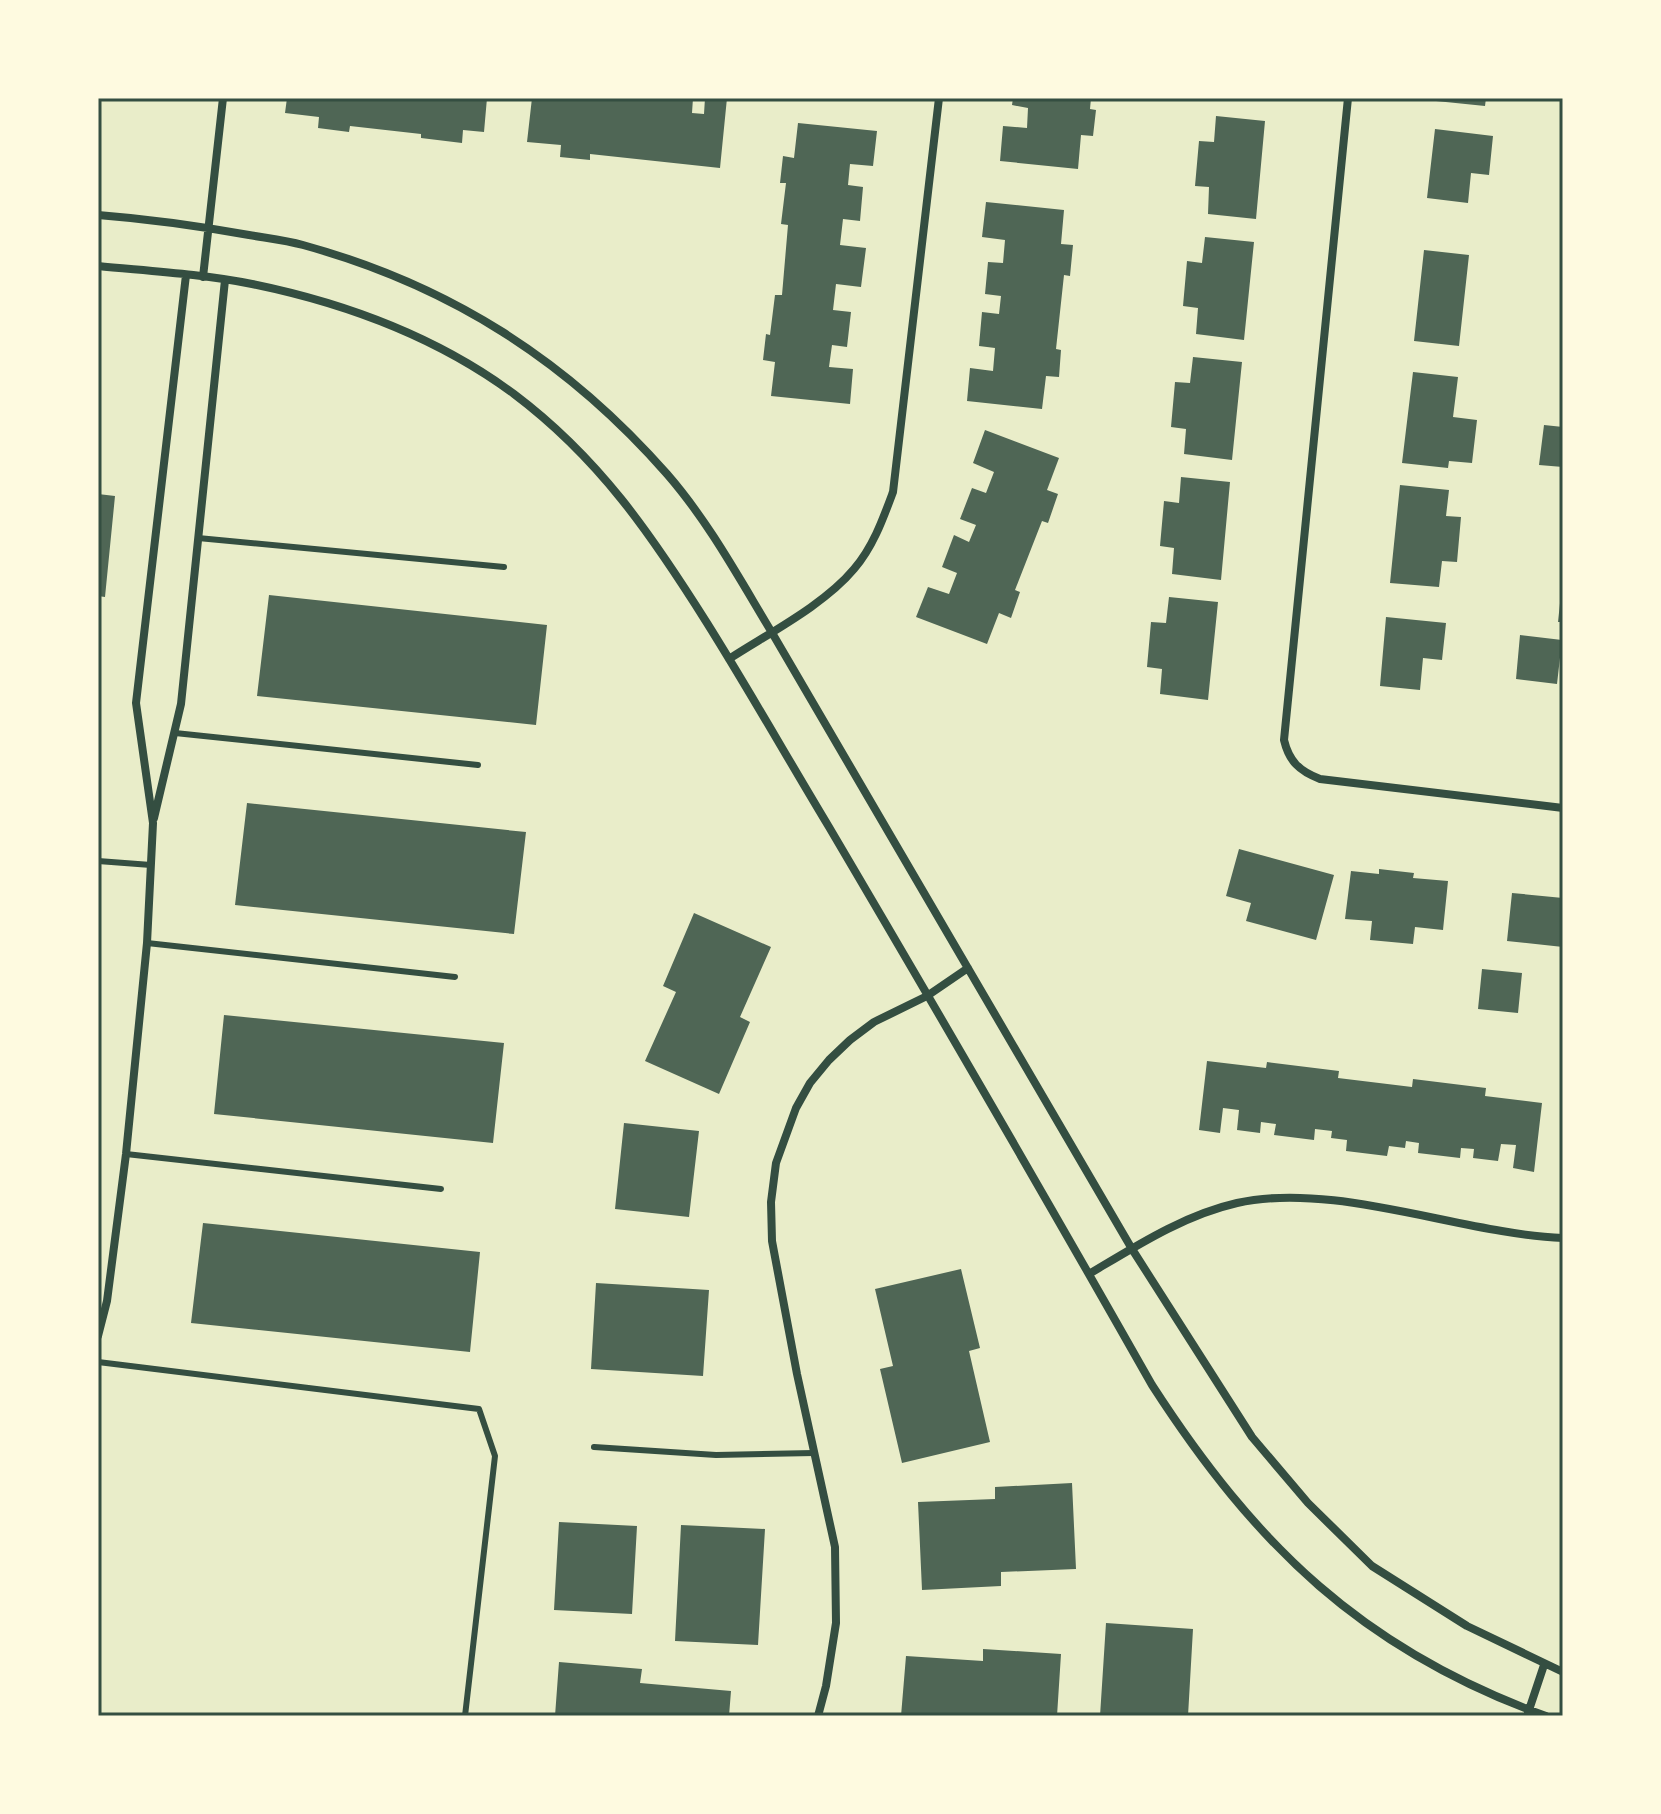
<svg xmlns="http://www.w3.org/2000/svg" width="1661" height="1814" font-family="Figtree,sans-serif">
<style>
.building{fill:#4f6655}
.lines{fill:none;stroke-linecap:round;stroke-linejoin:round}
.service{stroke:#344e41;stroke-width:6}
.minor{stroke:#344e41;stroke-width:8}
.neatline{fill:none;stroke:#344e41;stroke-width:3}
</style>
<rect width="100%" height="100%" fill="#e9edc9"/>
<path class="building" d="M 287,98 L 487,98 L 484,132 L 463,130 L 462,143 L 421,138 L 421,134 L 350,126 L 349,132 L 318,128 L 319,117 L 285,113 Z
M 532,98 L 693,98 L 692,113 L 704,114 L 705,98 L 727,98 L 720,168 L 590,154 L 590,160 L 560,157 L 561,145 L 527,142 Z
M 1013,98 L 1091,98 L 1090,109 L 1096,110 L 1093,136 L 1081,135 L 1078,169 L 1000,161 L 1003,126 L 1027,128 L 1028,108 L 1012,105 Z
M 1437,98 L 1486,98 L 1485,106 L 1436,101 Z
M 1216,116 L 1265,121 L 1256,219 L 1208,214 L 1209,187 L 1195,186 L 1199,141 L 1214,142 Z
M 798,123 L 877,131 L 873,166 L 850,164 L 848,185 L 863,187 L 860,221 L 843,219 L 840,245 L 866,248 L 861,287 L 836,284 L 833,310 L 851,312 L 847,347 L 832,345 L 829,367 L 853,369 L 850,404 L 771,396 L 775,362 L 763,360 L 766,334 L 770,335 L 775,295 L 782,295 L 788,225 L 781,224 L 786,183 L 780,183 L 783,156 L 794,158 Z
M 1435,129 L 1493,136 L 1489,175 L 1471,173 L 1468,203 L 1427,198 Z
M 986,202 L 1064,210 L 1061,244 L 1073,245 L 1070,276 L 1064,275 L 1056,349 L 1061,350 L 1059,377 L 1046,376 L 1042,409 L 967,401 L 970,368 L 993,371 L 995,348 L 979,346 L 982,312 L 999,314 L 1001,296 L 985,294 L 988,262 L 1003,263 L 1005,240 L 982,237 Z
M 1205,237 L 1254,242 L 1244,340 L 1196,334 L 1198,308 L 1183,306 L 1187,261 L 1202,263 Z
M 1424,250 L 1469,255 L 1459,346 L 1414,341 Z
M 1193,357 L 1242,362 L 1232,460 L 1184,454 L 1186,429 L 1171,427 L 1175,382 L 1190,383 Z
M 1413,372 L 1458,377 L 1453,417 L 1477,420 L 1472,463 L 1449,461 L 1448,468 L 1402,463 Z
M 1544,425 L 1563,427 L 1563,467 L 1539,465 Z
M 985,430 L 1059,458 L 1047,490 L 1058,494 L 1048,523 L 1042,521 L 1015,590 L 1020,592 L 1011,618 L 999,613 L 987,644 L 916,617 L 928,587 L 949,594 L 957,573 L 942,567 L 954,535 L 969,542 L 976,525 L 960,519 L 972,488 L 986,493 L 994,472 L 973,463 Z
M 1181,477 L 1230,482 L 1221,580 L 1172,574 L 1174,548 L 1160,546 L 1164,501 L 1179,503 Z
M 1400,485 L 1449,490 L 1446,516 L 1461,517 L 1457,562 L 1442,561 L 1439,587 L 1390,583 Z
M 98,494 L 115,496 L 105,597 L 98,596 Z
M 1561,594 L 1563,594 L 1563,622 L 1558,622 Z
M 269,595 L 547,625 L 536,725 L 257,696 Z
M 1169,597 L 1218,602 L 1208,700 L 1160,694 L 1162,669 L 1147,667 L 1151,622 L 1166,623 Z
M 1386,617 L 1446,623 L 1442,660 L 1423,658 L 1420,690 L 1380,686 Z
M 1520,635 L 1562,640 L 1557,684 L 1516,679 Z
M 247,803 L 526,832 L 514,934 L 235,905 Z
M 1239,849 L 1334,875 L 1316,940 L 1246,921 L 1251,903 L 1226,896 Z
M 1379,869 L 1414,873 L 1413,878 L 1448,881 L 1443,930 L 1415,927 L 1413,944 L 1370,940 L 1372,921 L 1345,919 L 1351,871 L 1379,874 Z
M 1512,893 L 1563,898 L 1563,947 L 1507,941 Z
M 694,913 L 771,947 L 740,1017 L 750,1022 L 719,1094 L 645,1061 L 676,992 L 663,986 Z
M 1482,969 L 1522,973 L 1518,1013 L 1478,1009 Z
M 224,1015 L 504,1043 L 493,1143 L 214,1114 Z
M 1207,1061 L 1266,1068 L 1267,1062 L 1339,1071 L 1338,1078 L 1412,1087 L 1413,1079 L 1486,1088 L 1485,1096 L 1542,1103 L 1534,1172 L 1513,1168 L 1516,1145 L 1501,1144 L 1498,1161 L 1473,1158 L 1474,1149 L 1461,1148 L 1460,1158 L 1418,1153 L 1419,1143 L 1406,1141 L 1405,1148 L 1389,1146 L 1387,1156 L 1346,1151 L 1347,1140 L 1331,1138 L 1332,1131 L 1315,1129 L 1314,1140 L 1274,1135 L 1276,1124 L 1261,1122 L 1260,1133 L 1237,1130 L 1239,1110 L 1223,1108 L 1220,1133 L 1199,1130 Z
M 624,1123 L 699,1131 L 689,1217 L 615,1209 Z
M 203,1223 L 480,1252 L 470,1352 L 191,1323 Z
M 961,1269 L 980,1348 L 969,1351 L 990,1442 L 902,1463 L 880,1369 L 893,1366 L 875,1289 Z
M 596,1283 L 709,1290 L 703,1376 L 591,1369 Z
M 1072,1483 L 1076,1569 L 1001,1572 L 1001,1586 L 922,1590 L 918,1502 L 995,1499 L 995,1487 Z
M 559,1522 L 637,1526 L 632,1614 L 554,1610 Z
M 681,1525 L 765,1529 L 758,1645 L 675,1641 Z
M 1106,1623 L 1193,1629 L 1188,1716 L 1100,1716 Z
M 983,1649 L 1061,1654 L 1057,1716 L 901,1716 L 906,1656 L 983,1661 Z
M 559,1662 L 642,1669 L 640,1683 L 731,1691 L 729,1716 L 555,1716 Z"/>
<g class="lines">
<path class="service" d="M 198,538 L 504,567
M 175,733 L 478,765
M 98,861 L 151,865
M 147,943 L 455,977
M 126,1154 L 441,1189
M 98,1362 L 479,1409 L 495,1456 L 465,1716
M 594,1447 L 716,1455 L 814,1453"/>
<path class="minor" d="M 1348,98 L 1284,740 C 1289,761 1299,771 1320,779 L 1563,808
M 98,215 C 149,219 199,226 249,235 C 266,238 285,240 303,245 C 449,285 567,360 667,474 C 708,521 739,578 771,631 L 1132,1249 L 1252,1437 L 1308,1503 L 1372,1566 L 1467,1626 L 1563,1672
M 98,266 C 149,271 202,274 252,284 C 345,303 437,337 514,394 C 599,458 651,534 707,623 C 749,690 788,759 829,827 C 938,1012 1046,1198 1152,1385 C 1256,1546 1363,1650 1546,1716
M 203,277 L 223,98
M 729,659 C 769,633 824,605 854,569 C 873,547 883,519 893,492 L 939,98
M 154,818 L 181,704 L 225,280
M 1089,1274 C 1136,1246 1184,1215 1237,1203 C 1335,1181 1462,1234 1563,1238
M 98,1336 L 107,1301 L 126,1154 L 147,943 L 153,823 L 136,703 L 186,275
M 818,1716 L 826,1686 L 836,1623 L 835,1547 L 797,1374 L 772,1241 L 771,1202 L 776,1163 L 796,1108 L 810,1083 L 829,1060 L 850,1040 L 874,1022 L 927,996 L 968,968
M 1527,1716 L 1544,1665"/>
</g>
<rect width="1661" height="1814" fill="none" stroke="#fefae0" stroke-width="200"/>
<rect x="100" y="100" width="1461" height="1614" class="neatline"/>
</svg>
